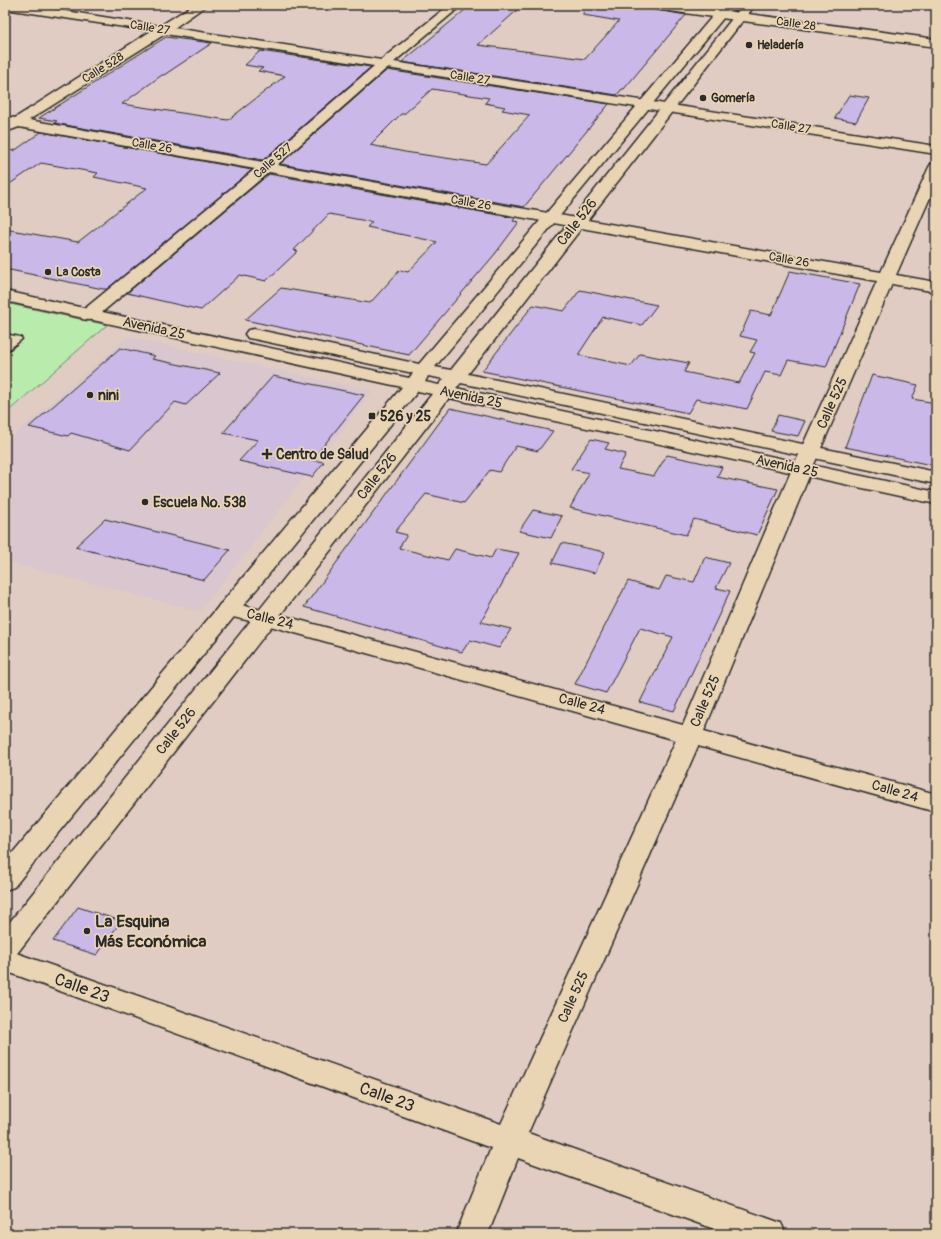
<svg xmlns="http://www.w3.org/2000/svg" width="941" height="1239" font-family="Pangolin,sans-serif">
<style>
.built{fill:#d9c6ce}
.green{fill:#b9ecac;stroke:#728c6c}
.building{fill:#cab8e8;stroke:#2b2b2b;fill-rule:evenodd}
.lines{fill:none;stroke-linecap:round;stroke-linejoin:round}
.service-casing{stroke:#2b2b2b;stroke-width:3}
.minor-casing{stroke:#2b2b2b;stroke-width:3}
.secondary-casing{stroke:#2b2b2b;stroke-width:3}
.service{fill:#e9d4b3;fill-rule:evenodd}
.minor{fill:#e9d4b3;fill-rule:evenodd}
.secondary{fill:#e9d4b3;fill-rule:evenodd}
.poi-dot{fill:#2b2b2b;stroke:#e9d4b3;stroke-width:1.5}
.labels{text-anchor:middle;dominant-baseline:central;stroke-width:3.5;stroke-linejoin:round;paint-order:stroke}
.far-street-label{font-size:12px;fill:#2b2b2b;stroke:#e9d4b3}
.far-poi-label{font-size:12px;font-weight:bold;fill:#2b2b2b;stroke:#e9d4b3;text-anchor:start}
.street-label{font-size:14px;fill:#2b2b2b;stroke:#e9d4b3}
.poi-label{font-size:14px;font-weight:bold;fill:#2b2b2b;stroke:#e9d4b3;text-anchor:start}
.near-poi-label{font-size:17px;font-weight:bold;fill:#2b2b2b;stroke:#e9d4b3;text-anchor:start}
.near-street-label{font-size:17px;fill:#2b2b2b;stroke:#e9d4b3}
</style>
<rect width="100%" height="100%" fill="#e0ccc3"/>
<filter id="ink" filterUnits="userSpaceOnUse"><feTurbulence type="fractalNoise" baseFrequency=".025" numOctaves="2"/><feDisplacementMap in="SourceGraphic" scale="8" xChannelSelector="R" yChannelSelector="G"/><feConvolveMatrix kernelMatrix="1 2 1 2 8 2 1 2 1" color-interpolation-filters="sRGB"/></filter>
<g filter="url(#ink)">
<path class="built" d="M 128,337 L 372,391 L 200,611 L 5,561 L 5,443 Z"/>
<path class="green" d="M 5,303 L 107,325 L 5,414 Z"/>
<path class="building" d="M 471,5 L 523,5 L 478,45 L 585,59 L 619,21 L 583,15 L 584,5 L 648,5 L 651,9 L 686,15 L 624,89 L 622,89 L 617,95 L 402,62 Z
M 166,37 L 212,43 L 164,75 L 162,75 L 122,104 L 228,120 L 285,76 L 258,71 L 263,68 L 245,65 L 260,51 L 371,67 L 263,160 L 54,123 L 57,121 L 39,118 Z
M 387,70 L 609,104 L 524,207 L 280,164 ZM 432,89 L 489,98 L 485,103 L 505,107 L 502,110 L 530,115 L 486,164 L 405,152 L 370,145 L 401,114 L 404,114 Z
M 849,95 L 869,98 L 856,122 L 835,118 Z
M 41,132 L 252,170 L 107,289 L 103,289 L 5,269 L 5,229 L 78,242 L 147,188 L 94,177 L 98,173 L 41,163 L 5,187 L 5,149 L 14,151 Z
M 269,174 L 515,218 L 513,221 L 519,222 L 495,254 L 409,355 L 245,320 L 281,288 L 370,303 L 400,270 L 408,272 L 437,242 L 367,227 L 372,222 L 329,214 L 294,250 L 298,251 L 266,281 L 240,275 L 201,310 L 127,293 Z
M 790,271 L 860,284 L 826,367 L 788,360 L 781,375 L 765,372 L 747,409 L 696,399 L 688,413 L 482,371 L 533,305 L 564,311 L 580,290 L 657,305 L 642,325 L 603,317 L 578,355 L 631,366 L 640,354 L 689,363 L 684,372 L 739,383 L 755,353 L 750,352 L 757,340 L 740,336 L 751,311 L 771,315 Z
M 120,348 L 155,356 L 152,359 L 220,373 L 186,405 L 175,402 L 130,450 L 71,433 L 68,436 L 29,427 Z
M 872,375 L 918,385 L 912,399 L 936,403 L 936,466 L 845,447 Z
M 273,376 L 364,395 L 312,460 L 324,462 L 312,477 L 239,461 L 258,440 L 223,433 Z
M 450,408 L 553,431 L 538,451 L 516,446 L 499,472 L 490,470 L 464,503 L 426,494 L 395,532 L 407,535 L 399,548 L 448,560 L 455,549 L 491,558 L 496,549 L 519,553 L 481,622 L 511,629 L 499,648 L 470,640 L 462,652 L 304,607 Z
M 778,415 L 805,421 L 798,436 L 771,431 Z
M 591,439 L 609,443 L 605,449 L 626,454 L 618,469 L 654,476 L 667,455 L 722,467 L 717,477 L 778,489 L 757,535 L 694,519 L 686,535 L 570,508 L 589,473 L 571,469 Z
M 533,510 L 562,516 L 551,538 L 519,531 Z
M 105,519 L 230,550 L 204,580 L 75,547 Z
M 562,543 L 605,552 L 595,573 L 552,563 Z
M 705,557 L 729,563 L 716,588 L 730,591 L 674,711 L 640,702 L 673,637 L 640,628 L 606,693 L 575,684 L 628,581 L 659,590 L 666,576 L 694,582 Z
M 78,907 L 121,921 L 97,955 L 53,941 Z"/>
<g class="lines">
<g class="service-casing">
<path id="service" d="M 5,334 L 20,337 L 22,339 L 8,350 L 5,351 L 5,343 L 9,340 L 5,340 Z"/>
</g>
<g class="minor-casing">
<path id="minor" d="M 5,5 L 28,5 L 160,26 L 193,5 L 207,5 L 174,28 L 381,60 L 449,5 L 462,5 L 394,62 L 936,146 L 936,154 L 387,68 L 277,165 L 881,272 L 929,167 L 931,164 L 936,163 L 936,184 L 896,275 L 936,282 L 936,292 L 892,284 L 812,469 L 704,731 L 936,794 L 936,812 L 698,746 L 528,1133 L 781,1223 L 786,1234 L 728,1234 L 518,1158 L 488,1234 L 456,1234 L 491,1148 L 5,971 L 5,949 L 501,1124 L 676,740 L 263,624 L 220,614 L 217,609 L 220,604 L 228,602 L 266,611 L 683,725 L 792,469 L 877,281 L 269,172 L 94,319 L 88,320 L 82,319 L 80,315 L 82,311 L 255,169 L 19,127 L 11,130 L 6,129 L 5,116 L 15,118 L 151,31 L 5,9 ZM 165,34 L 374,66 L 263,162 L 29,120 Z
M 649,5 L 681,5 L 936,39 L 936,47 L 655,9 L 651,8 Z"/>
</g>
<g class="secondary-casing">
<path id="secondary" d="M 722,5 L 734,5 L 435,367 L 451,370 L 743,5 L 755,5 L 468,374 L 936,472 L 936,484 L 461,383 L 456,388 L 936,492 L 936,504 L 449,398 L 15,956 L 5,959 L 5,928 L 432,394 L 418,391 L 14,887 L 5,890 L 5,862 L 402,387 L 5,301 L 5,291 L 409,378 L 413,373 L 254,339 L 248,338 L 245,334 L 248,330 L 254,329 L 419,364 ZM 428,376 L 444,379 L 439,385 L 425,382 Z"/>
</g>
<use href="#service" class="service"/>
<use href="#minor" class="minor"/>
<use href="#secondary" class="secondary"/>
</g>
</g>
<g class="poi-dot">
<circle cx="749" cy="45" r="4"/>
<circle cx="703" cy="98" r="4"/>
<circle cx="48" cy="272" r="4"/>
<circle cx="90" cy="395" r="4"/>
<rect x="368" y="412" width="8" height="8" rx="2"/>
<path d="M265 448h4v4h4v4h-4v4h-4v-4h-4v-4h4z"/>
<circle cx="145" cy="502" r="4"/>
<circle cx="87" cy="931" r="4"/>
</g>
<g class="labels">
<g class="far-street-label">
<text transform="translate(796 24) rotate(8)">Calle 28</text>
<text transform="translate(150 28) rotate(9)">Calle 27</text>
<text transform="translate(103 68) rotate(-32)">Calle 528</text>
<text transform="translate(470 78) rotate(9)">Calle 27</text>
<text transform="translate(791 127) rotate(9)">Calle 27</text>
<text transform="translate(152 146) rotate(10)">Calle 26</text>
<text transform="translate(273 161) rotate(-41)">Calle 527</text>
<text transform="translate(471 203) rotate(10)">Calle 26</text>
<text transform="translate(789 260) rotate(10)">Calle 26</text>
</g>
<g class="far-poi-label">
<text x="757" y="45">Heladería</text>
<text x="711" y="98">Gomería</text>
<text x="56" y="272">La Costa</text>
</g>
<g class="street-label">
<text transform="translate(577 222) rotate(-52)">Calle 526</text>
<text transform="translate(154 328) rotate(12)">Avenida 25</text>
<text transform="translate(471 397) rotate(12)">Avenida 25</text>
<text transform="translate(832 403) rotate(-66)">Calle 525</text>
<text transform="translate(787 466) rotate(12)">Avenida 25</text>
<text transform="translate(377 476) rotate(-52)">Calle 526</text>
<text transform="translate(270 619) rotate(14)">Calle 24</text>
<text transform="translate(705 701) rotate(-67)">Calle 525</text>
<text transform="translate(582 704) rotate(15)">Calle 24</text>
<text transform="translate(176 731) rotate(-52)">Calle 526</text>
<text transform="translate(895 791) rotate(16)">Calle 24</text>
<text transform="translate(573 997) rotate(-66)">Calle 525</text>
</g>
<g class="poi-label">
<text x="98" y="395">nini</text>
<text x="380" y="416">526 y 25</text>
<text x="276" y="454">Centro de Salud</text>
<text x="153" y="502">Escuela No. 538</text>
</g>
<g class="near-poi-label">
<text x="95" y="921">La Esquina<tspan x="95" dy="20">Más Económica</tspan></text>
</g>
<g class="near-street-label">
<text transform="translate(82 988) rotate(20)">Calle 23</text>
<text transform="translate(387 1097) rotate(20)">Calle 23</text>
</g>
</g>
<rect width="941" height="1239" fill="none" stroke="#e9d4b3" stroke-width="20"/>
<rect x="10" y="10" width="921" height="1219" fill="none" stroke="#2b2b2b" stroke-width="1.5" filter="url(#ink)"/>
</svg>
